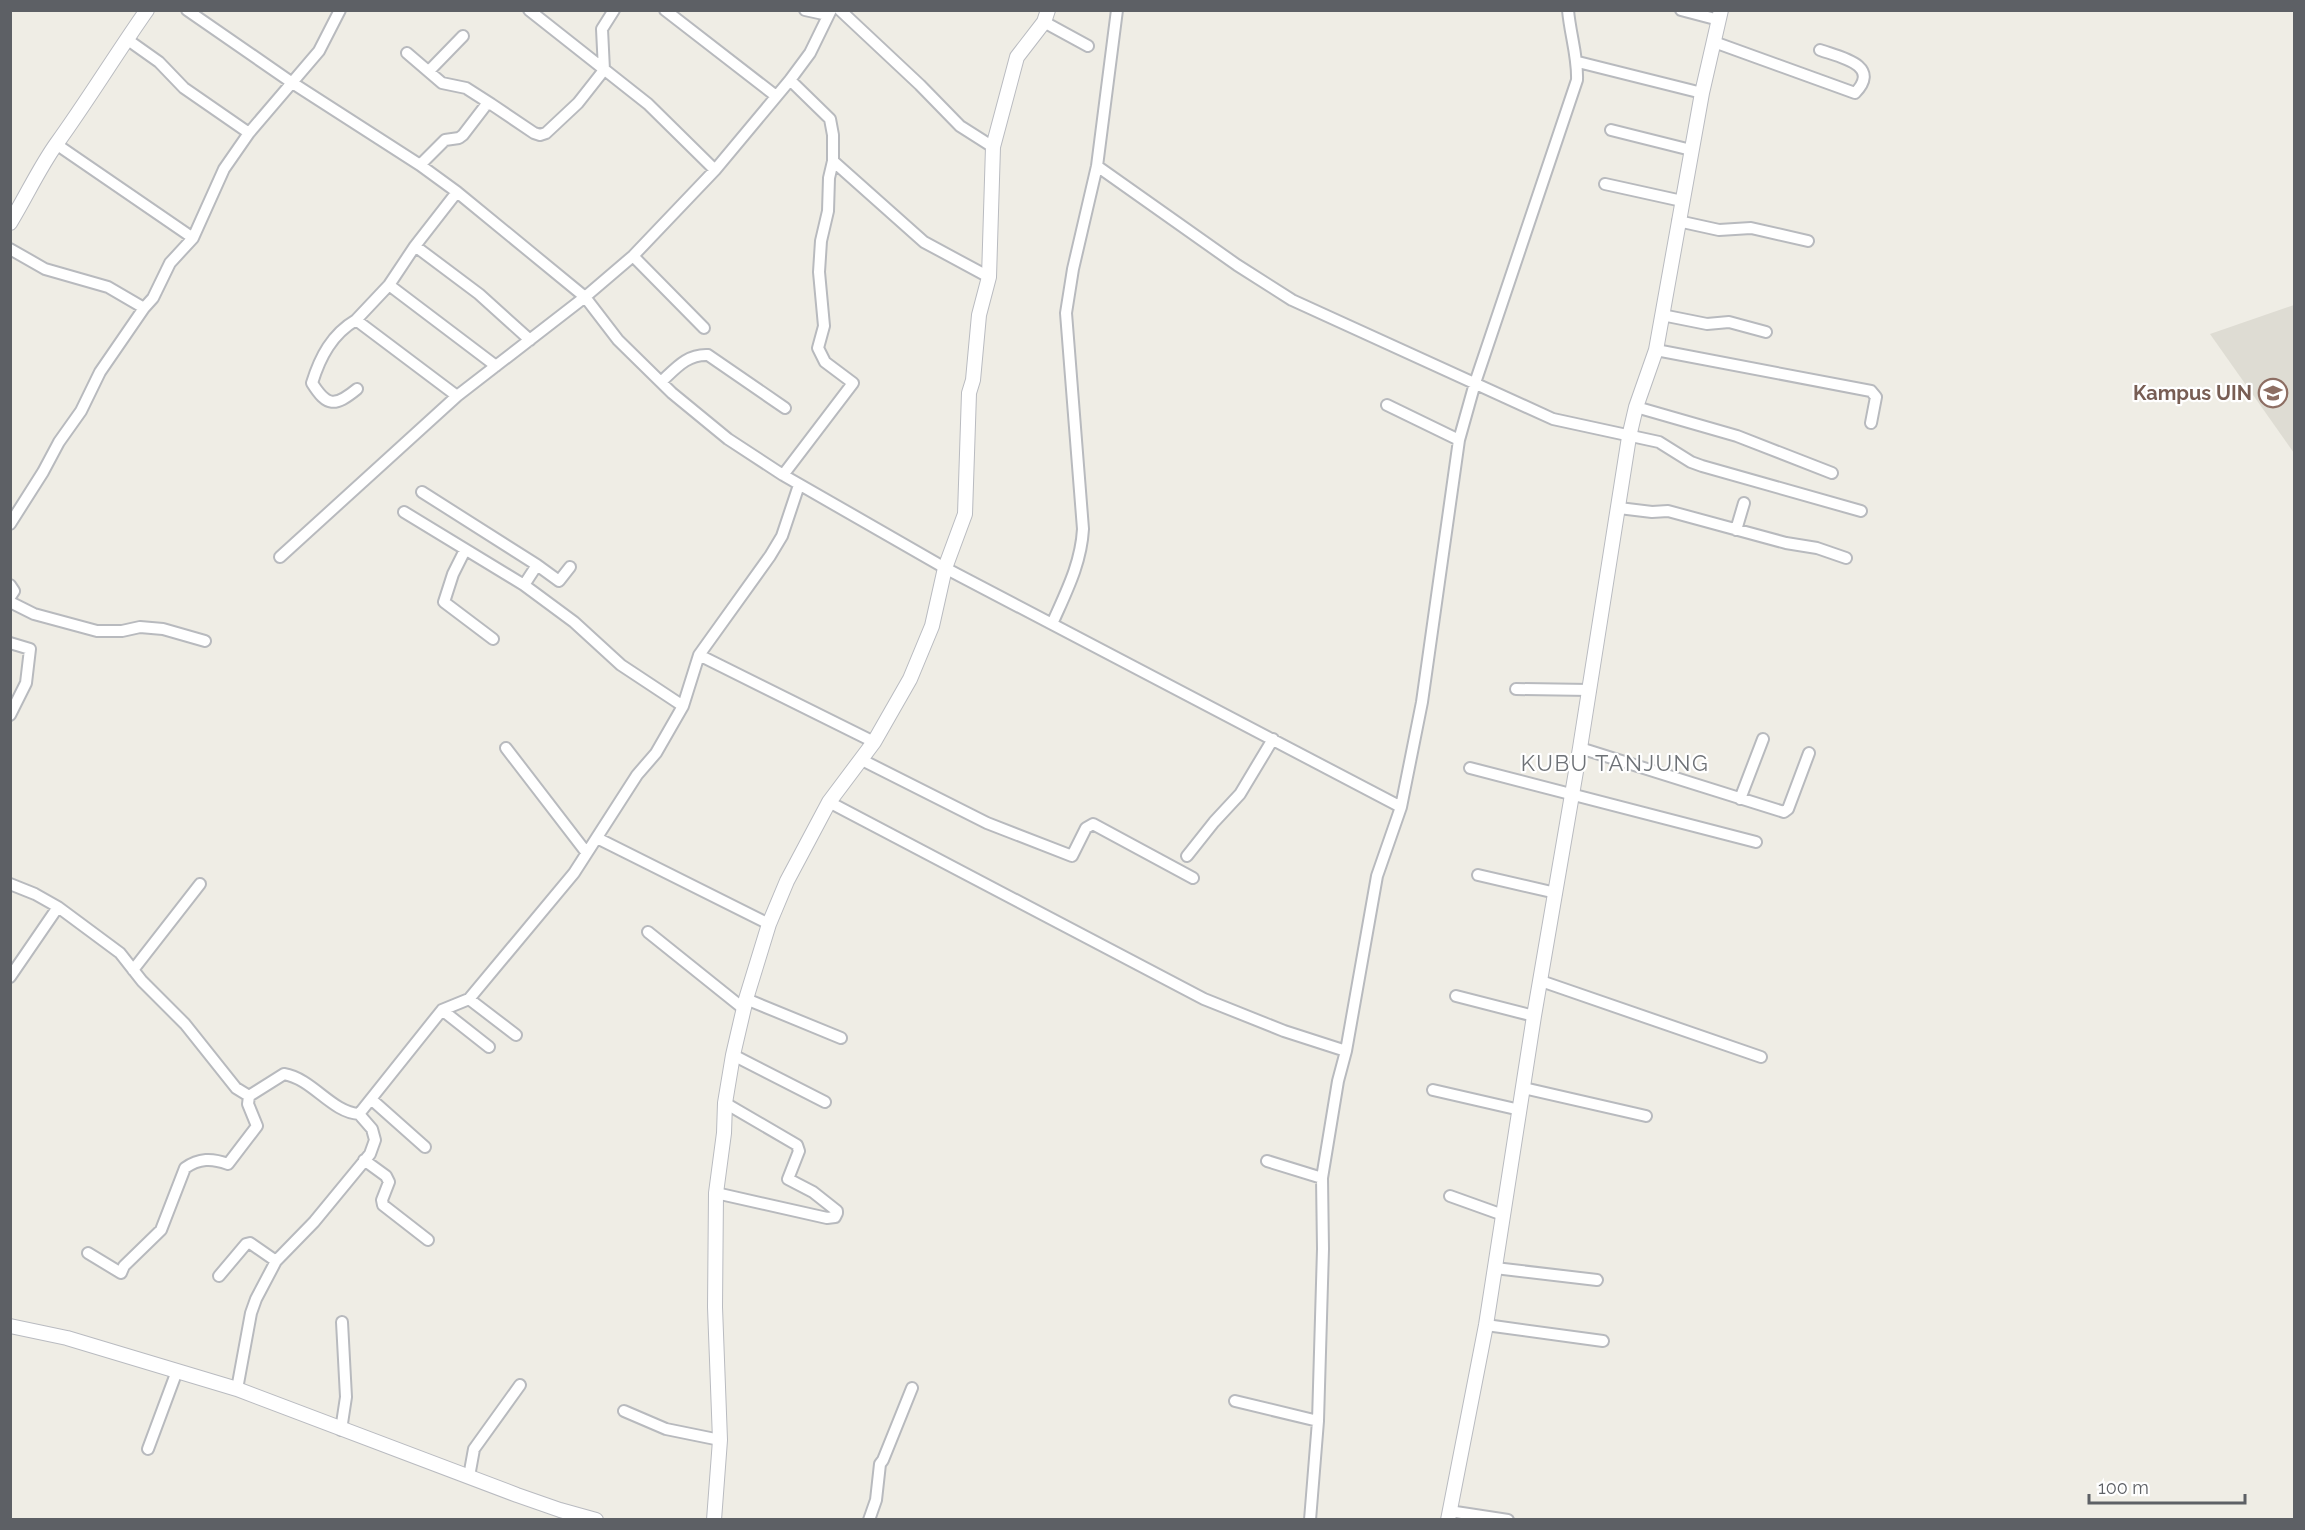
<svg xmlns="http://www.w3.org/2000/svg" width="2305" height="1530" font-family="Raleway,sans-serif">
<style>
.education{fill:#dedcd3}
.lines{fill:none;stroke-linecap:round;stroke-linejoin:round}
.street-casing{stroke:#b8babe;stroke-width:14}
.secondary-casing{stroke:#b9bbc0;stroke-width:16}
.street{stroke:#fff;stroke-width:10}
.secondary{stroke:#fff;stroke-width:14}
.labels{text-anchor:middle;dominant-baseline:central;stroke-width:4.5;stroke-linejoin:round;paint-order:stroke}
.education-label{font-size:20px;font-weight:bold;fill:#785e54;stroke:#fff;text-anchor:end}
.quarter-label{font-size:22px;letter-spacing:1.5px;fill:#6e7277;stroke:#fff}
</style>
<rect width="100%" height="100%" fill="#efede5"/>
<path class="education" d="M 2294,305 L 2294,453 L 2210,334 Z"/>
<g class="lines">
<g class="street-casing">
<path id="street" d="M 187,10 L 291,82 L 420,165 L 457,192 L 585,297 L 618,340 L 672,393 L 728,439 L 783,475 L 945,568 L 1401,807
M 529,10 L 648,104 L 715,170
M 665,10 L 776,96
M 805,10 L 828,15
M 840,10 L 920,85 L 960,126 L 993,147
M 1681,10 L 1719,20
M 1044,22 L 1088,46
M 128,40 L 159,62 L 184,88 L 249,133
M 1714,42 L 1855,93 C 1882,65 1840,57 1820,50
M 407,53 L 442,83 L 466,88 L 491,104
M 1578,62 L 1702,93
M 429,71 L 463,36
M 790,80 L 830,119 L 833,135 L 833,161 L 924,242 L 989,277
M 1611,130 L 1691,150
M 56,144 L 193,238
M 420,165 L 445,140 L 459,138 L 463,135 L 486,105 L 491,104 L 534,133 L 540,135 L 546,133 L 578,103 L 604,70 L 602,29 L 614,10
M 1097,166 L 1237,265 L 1292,300 L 1553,419 L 1659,442 L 1691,462 L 1702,466 L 1861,511
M 1605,184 L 1682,201
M 1678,221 L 1719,230 L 1751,228 L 1808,241
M 415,246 L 479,294 L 530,340
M 10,249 L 45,269 L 108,287 L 144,308
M 633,256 L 704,328
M 389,285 L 496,366
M 1662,315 L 1707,324 L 1729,322 L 1766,332
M 356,320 C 332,334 320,357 312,383 C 327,407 335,407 357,389
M 1656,350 L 1871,391 L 1876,397 L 1871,423
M 661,382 C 676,368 687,354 708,355 L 785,408
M 457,396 L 356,320 L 389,285 L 415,246 L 457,192
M 1387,405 L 1459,440
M 1636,407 L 1737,436 L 1832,473
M 783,475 L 853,383 L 825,362 L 818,348 L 824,326 L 819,272 L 821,241 L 828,211 L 829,178 L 833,161
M 422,492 L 537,565 L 524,585
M 1619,508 L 1652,512 L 1668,511 L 1786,543 L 1817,548 L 1846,558
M 404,512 L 524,585 L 574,622 L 621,665 L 683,706
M 10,524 L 43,472 L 59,442 L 81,411 L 100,372 L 144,308 L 153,298 L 170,263 L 193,238 L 224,169 L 249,133 L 319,51 L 340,10
M 1736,530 L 1744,503
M 465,550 L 453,574 L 444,602 L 493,639
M 280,557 L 457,396 L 585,297 L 633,256 L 715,170 L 790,80 L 810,53 L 831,10
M 537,565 L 559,581 L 570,567
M 10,585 L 14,591 L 10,597
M 10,602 L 34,614 L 97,631 L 122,631 L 140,627 L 163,629 L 205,641
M 1052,624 C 1066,592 1081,564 1083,529 L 1066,313 L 1073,269 L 1097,166 L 1117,10
M 10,643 L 30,649 L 26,683 L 10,715
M 699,655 L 874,742
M 1516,689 L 1590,690
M 506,748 L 586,852
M 1580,748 L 1784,812 L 1788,809 L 1809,753
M 862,760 L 987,823 L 1072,856 L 1086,828 L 1093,824 L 1193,878
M 1470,768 L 1756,842
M 1740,799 L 1763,739
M 829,802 L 1204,999 L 1284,1031 L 1346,1051
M 597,838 L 769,924
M 1187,856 L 1214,822 L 1240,794 L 1273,739
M 1478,875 L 1556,893
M 10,884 L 35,894 L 58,907 L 120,953 L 142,981 L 185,1024 L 236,1088 L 249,1096 L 284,1074 C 313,1079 331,1112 359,1114 L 372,1129 L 375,1140 L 370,1154 L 314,1222 L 276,1261 L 256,1299 L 251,1313 L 237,1389
M 648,932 L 744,1009
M 133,970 L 200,884
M 10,977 L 58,907
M 1541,981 L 1761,1057
M 1456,996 L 1534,1016
M 469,999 L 516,1035
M 746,999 L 841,1038
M 442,1010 L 489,1047
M 733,1055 L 825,1102
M 1524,1088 L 1646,1116
M 1433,1090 L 1520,1110
M 371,1099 L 425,1147
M 359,1114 L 442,1010 L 469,999 L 574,873 L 637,775 L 656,753 L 683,706 L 699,655 L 770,556 L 782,536 L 799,485
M 364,1160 L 386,1176 L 389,1182 L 382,1200 L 383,1205 L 428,1240
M 1267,1161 L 1322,1178
M 716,1193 L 827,1218 L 835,1217 L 837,1213 L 837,1211 L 813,1192 L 788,1179 L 799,1151 L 797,1145 L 725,1103
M 1450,1196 L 1503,1215
M 88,1253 L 121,1273 L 124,1266 L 161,1230 L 185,1168 C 199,1158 212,1158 228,1164 L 257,1126 L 248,1104 L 249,1096
M 1495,1268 L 1597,1280
M 219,1276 L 246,1244 L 250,1243 L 276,1261
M 1486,1325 L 1603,1341
M 1235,1401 L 1318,1421
M 624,1411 L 666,1429 L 720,1440
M 341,1430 L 346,1397 L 342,1322
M 148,1449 L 177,1371
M 467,1476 L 470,1471 L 474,1449 L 520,1385
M 1449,1511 L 1508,1520
M 869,1520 L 876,1500 L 880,1464 L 883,1460 L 912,1388
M 1310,1520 L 1318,1421 L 1323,1249 L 1322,1178 L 1338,1081 L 1346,1051 L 1377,876 L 1401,807 L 1422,702 L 1459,440 L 1475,383 L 1577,80 C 1578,57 1570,34 1568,10"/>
</g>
<g class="secondary-casing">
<path id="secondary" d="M 10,223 C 26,197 39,168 57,143 C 88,100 116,54 147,10
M 10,1326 L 67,1338 L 237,1389 L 517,1495 L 560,1510 L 596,1520
M 714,1520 L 720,1440 L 715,1307 L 716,1193 L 724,1133 L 725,1103 L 733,1055 L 746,999 L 769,924 L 787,881 L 829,802 L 874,742 L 910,679 L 932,626 L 945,568 L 965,514 L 969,393 L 973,380 L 979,315 L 989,277 L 993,147 L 1017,57 L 1044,22 L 1048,10
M 1448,1520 L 1486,1325 L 1534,1016 L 1580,748 L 1629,437 L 1636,407 L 1656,350 L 1702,93 L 1721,10"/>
</g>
<use href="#street" class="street"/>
<use href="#secondary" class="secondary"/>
</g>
<defs>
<g id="university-ring" transform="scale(1.5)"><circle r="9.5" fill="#fff" stroke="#8d6e63" stroke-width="1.5"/><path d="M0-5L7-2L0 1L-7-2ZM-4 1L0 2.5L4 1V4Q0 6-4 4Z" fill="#8d6e63"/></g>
</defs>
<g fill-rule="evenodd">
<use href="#university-ring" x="2273" y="393"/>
</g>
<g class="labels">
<g class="education-label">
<text x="2252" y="393">Kampus UIN</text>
</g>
<g class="quarter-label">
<text x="1615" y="763">KUBU TANJUNG</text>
</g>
</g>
<rect width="2305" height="1530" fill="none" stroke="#5d6065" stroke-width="24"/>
<path d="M2089 1494v9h156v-9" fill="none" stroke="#5d6065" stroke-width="3"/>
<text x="2098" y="1494" font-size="18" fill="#5d6065" stroke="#ffffff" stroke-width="4.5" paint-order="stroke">100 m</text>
</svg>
